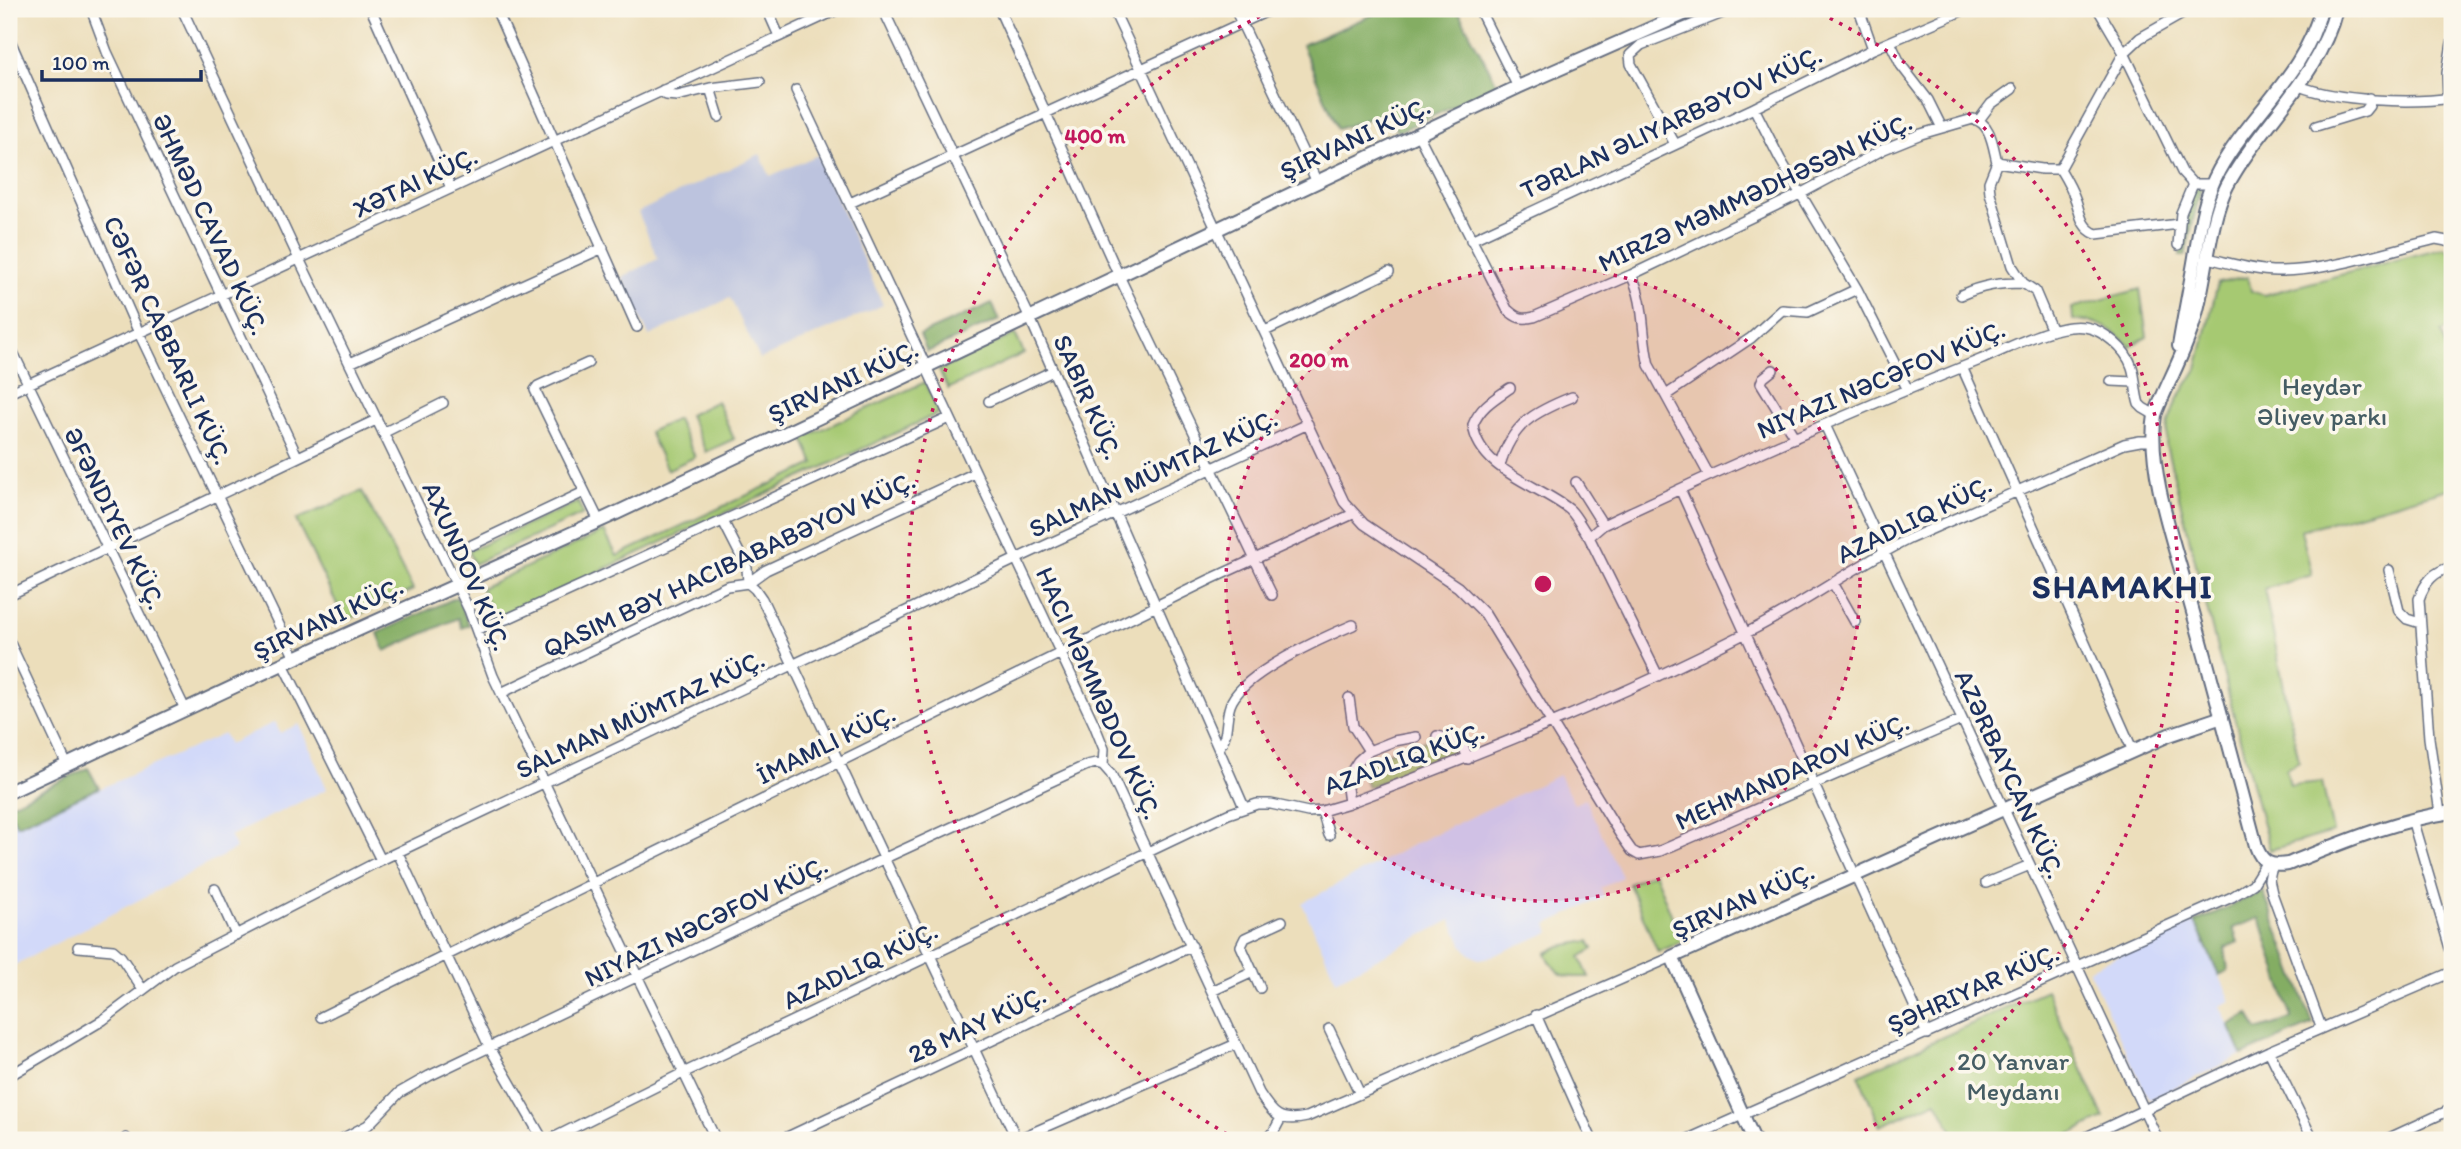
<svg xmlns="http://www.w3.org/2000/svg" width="2461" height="1149" font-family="Itim,sans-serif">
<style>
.built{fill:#d2d9f9}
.industrial{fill:#bcc3de}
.green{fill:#a6c972;stroke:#607c68;stroke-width:2}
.forest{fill:#84ad64;stroke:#506e61;stroke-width:2}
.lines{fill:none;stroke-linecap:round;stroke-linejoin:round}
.street-casing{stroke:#646c7f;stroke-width:12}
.secondary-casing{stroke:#646c7f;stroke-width:16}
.street{stroke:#fff;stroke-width:9}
.secondary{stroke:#fff;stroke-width:12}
.ring{fill:none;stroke:#c2185b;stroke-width:3.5;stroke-dasharray:3.5 7}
.labels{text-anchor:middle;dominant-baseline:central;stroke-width:7;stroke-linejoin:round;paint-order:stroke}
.street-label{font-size:26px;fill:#1b2f5e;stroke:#fbf7ec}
.park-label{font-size:26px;fill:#455d64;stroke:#fbf7ec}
.district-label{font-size:33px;font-weight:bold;letter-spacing:2px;fill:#1b2f5e;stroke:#fbf7ec}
.centre{fill:#c2185b;stroke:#fbf7ec;stroke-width:3.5}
.ring-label{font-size:21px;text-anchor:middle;font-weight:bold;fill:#c2185b;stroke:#fbf7ec;stroke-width:7;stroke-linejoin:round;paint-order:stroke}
</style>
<rect width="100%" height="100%" fill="#fbf7ec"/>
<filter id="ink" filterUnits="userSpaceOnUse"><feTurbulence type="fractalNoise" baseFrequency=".0143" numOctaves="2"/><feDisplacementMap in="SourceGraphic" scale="14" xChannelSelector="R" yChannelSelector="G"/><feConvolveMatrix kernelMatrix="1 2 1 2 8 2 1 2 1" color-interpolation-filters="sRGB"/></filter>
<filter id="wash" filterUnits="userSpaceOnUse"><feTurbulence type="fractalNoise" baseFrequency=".00686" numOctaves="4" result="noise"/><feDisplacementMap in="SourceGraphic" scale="28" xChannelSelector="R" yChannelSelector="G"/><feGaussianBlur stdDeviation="1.57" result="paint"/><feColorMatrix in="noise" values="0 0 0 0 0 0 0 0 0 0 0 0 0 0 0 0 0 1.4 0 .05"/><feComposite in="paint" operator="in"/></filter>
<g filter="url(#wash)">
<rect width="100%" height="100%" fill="#ecdebb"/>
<path class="built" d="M 275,722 L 280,733 L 299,724 L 327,789 L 230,836 L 236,849 L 9,968 L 9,820 L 13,818 L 17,825 L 224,734 L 229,744 Z
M 1559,775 L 1574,804 L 1585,799 L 1622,877 L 1601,888 L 1604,897 L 1547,924 L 1550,932 L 1490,957 L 1479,959 L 1470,954 L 1463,946 L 1451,920 L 1336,980 L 1302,903 L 1418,842 Z
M 2195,922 L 2231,1001 L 2220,1006 L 2242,1055 L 2149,1100 L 2088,969 Z"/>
<path class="industrial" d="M 760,154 L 770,176 L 818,155 L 883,305 L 760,359 L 730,298 L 649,336 L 622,277 L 658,259 L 638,212 Z"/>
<path class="green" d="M 2445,247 L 2452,253 L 2452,327 L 2441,332 L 2452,370 L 2452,488 L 2301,530 L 2312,575 L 2264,589 L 2299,761 L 2286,769 L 2290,785 L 2322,782 L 2333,832 L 2270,850 L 2235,720 L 2166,445 L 2168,424 L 2177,400 L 2197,369 L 2218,283 L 2248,277 L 2251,291 L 2264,295 Z
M 2140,289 L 2147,337 L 2130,346 C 2112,329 2098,320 2073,320 L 2072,308 Z
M 1015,334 L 1024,353 L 948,389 L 939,370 Z
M 925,382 L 939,413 L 495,620 L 481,588 L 604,531 L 617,556 L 814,464 L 803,438 Z
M 717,401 L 734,439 L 706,452 L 689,415 Z
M 677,419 L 695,457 L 667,470 L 649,432 Z
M 362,491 L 413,590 L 345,621 L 296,520 Z
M 578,502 L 583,514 L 474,564 L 468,551 Z
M 1431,739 L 1451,745 L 1452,757 L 1368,787 L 1362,771 L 1380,755 Z
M 1654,872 L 1673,919 L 1694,930 L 1683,941 L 1658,952 L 1629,884 Z
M 1589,941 L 1593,949 L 1580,957 L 1589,977 C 1564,977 1557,978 1546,953 L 1560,946 Z
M 2046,990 L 2104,1118 L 2058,1140 L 1957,1140 L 1937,1101 L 1880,1126 L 1859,1075 Z"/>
<path class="forest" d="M 1386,9 L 1457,9 L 1498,86 L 1398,132 L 1388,112 L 1338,129 L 1302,45 Z
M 2194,188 L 2201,188 L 2185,256 L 2180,256 L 2186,210 Z
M 992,303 L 999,320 L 927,352 L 920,335 Z
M 457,597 L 469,625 L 462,628 L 458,618 L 385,651 L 378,633 Z
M 88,768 L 99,788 L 17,825 L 9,810 L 9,805 Z
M 2263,891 L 2313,1024 L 2242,1055 L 2229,1025 L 2249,1014 L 2257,1030 L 2292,1019 L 2260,918 L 2233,928 L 2238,942 L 2225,948 L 2228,971 L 2219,975 L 2195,922 Z"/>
</g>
<g filter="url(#ink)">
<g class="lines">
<g class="street-casing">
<path id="street" d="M 91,9 L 107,52 L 297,456
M 182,9 L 299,259 L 469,610 L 493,676 L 716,1140
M 371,9 L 451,188
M 496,9 L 637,327
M 767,9 L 779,36
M 883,9 L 1030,318 L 1244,807
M 999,9 L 1119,276 L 1272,595
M 1113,9 L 1344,502 L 1364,524 L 1458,587 L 1485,614 L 1620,834 L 1632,851 L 1639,855 L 1660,851 L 1961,720
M 1235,9 L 1317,182
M 1479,9 L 1518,87
M 1859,9 L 1873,49
M 2098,9 L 2124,53 L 2182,172 L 2193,184 L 2212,184
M 9,38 L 139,333 L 295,658
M 1890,42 L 1901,65 L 1928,100 L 1942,128
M 2299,86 C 2337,101 2411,104 2452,98
M 710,88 L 719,117
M 663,90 L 666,95 L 677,96 L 710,88 L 760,82
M 796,90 L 1094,724 L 1104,749 L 1103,765 L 1111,774 L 1259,1093 C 1273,1115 1280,1123 1307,1117 L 1672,957
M 2448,99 L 2447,73 L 2452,43
M 1754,108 L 1780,159 L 1857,289 L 1908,390
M 1979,120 L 1991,104 L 2012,89
M 2316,126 L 2365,111 L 2369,106 L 2369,98
M 1418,134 L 1507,309 C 1516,318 1522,320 1534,317 L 1631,275 L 1800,194 L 1884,149 L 1921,134 L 1973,119 C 1991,122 1993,147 1997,162 L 2042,169 L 2060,169 L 2124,53 L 2140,38 L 2191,9
M 1675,144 L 1631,64 L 1630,55 L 1641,45 L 1733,9
M 1997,162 L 1989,182 L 1990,193 L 2012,266 L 2023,283 L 2035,291 L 2052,331
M 2060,169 C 2066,179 2072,189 2076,201 C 2081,216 2081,227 2096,234 L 2179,224
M 850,203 L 1272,9
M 1471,240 L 1754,108 L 1873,49 L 1966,9
M 2178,245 L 2181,213 L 2193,184
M 2208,258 C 2230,263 2254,271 2277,271 C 2326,272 2387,251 2436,239 L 2452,242
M 1631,275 C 1646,302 1641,335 1649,365 L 1709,475
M 1961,295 C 1983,285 1999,283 2023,283
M 1265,331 L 1389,272
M 9,344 L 185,709
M 350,363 L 603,248
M 588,363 L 538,386 L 535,390 L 599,521
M 1962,367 L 2133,751
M 1773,370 L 1763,378 L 1761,383 L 1795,438
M 2111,381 L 2134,382
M 1510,388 C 1494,399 1480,407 1473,425 C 1479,471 1540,485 1570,510 C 1578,518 1582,529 1589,537 L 1658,676
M 9,393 L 839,9
M 1666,395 L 1751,338 L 1782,310 L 1808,312 L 1857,289
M 989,401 L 1053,371
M 1825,425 L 2158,1140
M 383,433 L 443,403
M 1500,465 C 1512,424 1534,412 1572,397
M 1576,482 L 1603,525
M 1680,489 L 1927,1034
M 723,521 L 747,568 L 748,583
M 1589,537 L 1603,525 C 1727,466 1853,411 1980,360 C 2007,349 2056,322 2085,327 C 2104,330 2126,349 2132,367 C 2136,379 2135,392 2139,404 L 2143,408 L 2155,415
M 472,545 L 584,492
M 2389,570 L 2399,611 L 2407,619 L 2420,623
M 748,583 L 755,589 L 762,599 L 1017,1140
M 1833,583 L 1855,622
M 9,595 L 376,420
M 477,629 L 509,618 L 949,418
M 9,641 L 67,765
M 283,664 L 381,860
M 501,693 L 727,586 L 748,583 L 766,570 L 975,473
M 1349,698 L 1353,726 L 1369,751 L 1358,761 L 1346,780 L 1349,803
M 1437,736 L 1456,740 L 1463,745 L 1468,759
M 1219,747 C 1230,735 1224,715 1232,701 C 1247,672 1322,638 1353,625
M 1369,751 L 1394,741 L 1416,737
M 1322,811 L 1329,835
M 2440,813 L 2429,738 L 2419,599 C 2425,582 2434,571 2452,567
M 2412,819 L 2452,955
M 398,853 L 490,1048 L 543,1140
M 2272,866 L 2269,880 L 2272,893 L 2321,1027
M 1986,883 L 2030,865
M 215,889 L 236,935
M 78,947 L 113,950 L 121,957 L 143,990
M 1260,988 L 1241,946 L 1245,938 L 1282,921
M 1212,991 L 1253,972
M 1536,1015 L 1592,1140
M 321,1017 L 1211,579 L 1353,514
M 1329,1029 L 1360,1094
M 2269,1051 L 2313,1140
M 9,1076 L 103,1020 L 175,966 L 381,860 L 1016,559 L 1308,424
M 126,1138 L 126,1140
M 340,1140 L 368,1125 L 399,1093 L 429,1076 L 883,859 L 1087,765 L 1096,763 L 1103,765
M 549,1140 L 683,1073 L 1228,814 L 1257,804 L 1271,804 L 1308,812 L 1322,811 L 1349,803 C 1485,752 1619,698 1748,632 C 1804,604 1853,567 1909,539 L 2124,444 L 2140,441 L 2153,441
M 781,1140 L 1192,946
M 1016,1140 L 1236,1044
M 1264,1140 L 1273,1133 L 1281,1118
M 1686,1140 L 2232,897 L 2253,884 L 2266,863
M 2080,1140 L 2269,1051 L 2452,972
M 2385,1140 L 2452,1109"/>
</g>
<g class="secondary-casing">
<path id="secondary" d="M 2336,9 C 2319,79 2260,124 2227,186 C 2208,223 2207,279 2194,321 C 2185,353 2167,383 2155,415 C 2146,467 2175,546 2189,598 C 2212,680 2234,763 2256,846 C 2262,863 2270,867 2288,864 C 2341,843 2395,820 2452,812
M 2179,346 C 2184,316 2190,287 2195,257 C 2200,227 2204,197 2219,170 C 2250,114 2306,73 2321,9
M 9,792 L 295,658 L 608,517 L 1518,87 L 1695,9
M 1754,1140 L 1672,957 L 2169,735 L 2222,717"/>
</g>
<use href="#street" class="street"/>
<use href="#secondary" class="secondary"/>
</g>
</g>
<circle cx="1543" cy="584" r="317" fill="#c2185b" fill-opacity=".12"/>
<g class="ring">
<circle cx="1543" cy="584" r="317"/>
<path d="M1236 1139A634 634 0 0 1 1275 9M1811 9A634 634 0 0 1 1850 1139"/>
</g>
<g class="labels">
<g class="street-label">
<text transform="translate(1671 122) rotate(-25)">TƏRLAN ƏLIYARBƏYOV KÜÇ.</text>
<text transform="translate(1355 138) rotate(-25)">ŞIRVANI KÜÇ.</text>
<text transform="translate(415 182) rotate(-25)">XƏTAI KÜÇ.</text>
<text transform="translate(1755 192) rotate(-25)">MIRZƏ MƏMMƏDHƏSƏN KÜÇ.</text>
<text transform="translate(211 224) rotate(65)">ƏHMƏD CAVAD KÜÇ.</text>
<text transform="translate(168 340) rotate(65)">CƏFƏR CABBARLI KÜÇ.</text>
<text transform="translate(1881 379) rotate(-23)">NIYAZI NƏCƏFOV KÜÇ.</text>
<text transform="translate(843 381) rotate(-25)">ŞIRVANI KÜÇ.</text>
<text transform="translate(1088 397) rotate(66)">SABIR KÜÇ.</text>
<text transform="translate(1153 473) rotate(-25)">SALMAN MÜMTAZ KÜÇ.</text>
<text transform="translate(115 518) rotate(64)">ƏFƏNDIYEV KÜÇ.</text>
<text transform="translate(1914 519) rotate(-26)">AZADLIQ KÜÇ.</text>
<text transform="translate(729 564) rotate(-25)">QASIM BƏY HACIBABABƏYOV KÜÇ.</text>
<text transform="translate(467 566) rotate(66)">AXUNDOV KÜÇ.</text>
<text transform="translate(328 618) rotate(-25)">ŞIRVANI KÜÇ.</text>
<text transform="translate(1099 693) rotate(66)">HACI MƏMMƏDOV KÜÇ.</text>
<text transform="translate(640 714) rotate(-25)">SALMAN MÜMTAZ KÜÇ.</text>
<text transform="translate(826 744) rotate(-26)">İMAMLI KÜÇ.</text>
<text transform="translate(1404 758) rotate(-20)">AZADLIQ KÜÇ.</text>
<text transform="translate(1792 771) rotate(-24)">MEHMANDAROV KÜÇ.</text>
<text transform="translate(2010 774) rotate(65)">AZƏRBAYCAN KÜÇ.</text>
<text transform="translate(1743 900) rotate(-24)">ŞIRVAN KÜÇ.</text>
<text transform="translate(706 921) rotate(-26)">NIYAZI NƏCƏFOV KÜÇ.</text>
<text transform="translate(860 965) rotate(-26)">AZADLIQ KÜÇ.</text>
<text transform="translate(1973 988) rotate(-24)">ŞƏHRIYAR KÜÇ.</text>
<text transform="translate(977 1024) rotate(-25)">28 MAY KÜÇ.</text>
</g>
<g class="park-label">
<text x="2322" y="386">Heydər<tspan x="2322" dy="30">Əliyev parkı</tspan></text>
<text x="2013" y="1061">20 Yanvar<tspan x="2013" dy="30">Meydanı</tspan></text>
</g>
<g class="district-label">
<text x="2123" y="586">SHAMAKHI</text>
</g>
</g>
<circle cx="1543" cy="584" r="10" class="centre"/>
<g class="ring-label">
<text x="1095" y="143">400 m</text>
<text x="1319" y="367">200 m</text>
</g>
<rect width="2461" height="1149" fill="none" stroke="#fbf7ec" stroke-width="35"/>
<path d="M42 70v10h159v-10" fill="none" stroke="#1b2f5e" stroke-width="3.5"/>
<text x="52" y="70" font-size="21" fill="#1b2f5e" stroke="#fbf7ec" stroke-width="5" paint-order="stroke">100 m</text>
</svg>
